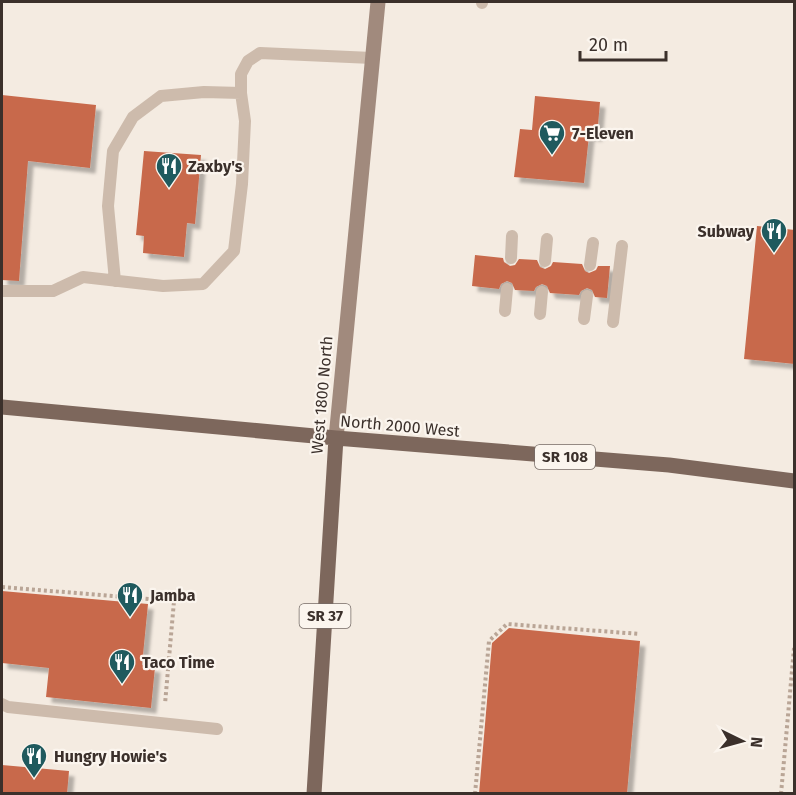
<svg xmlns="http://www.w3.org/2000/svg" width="796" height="795" font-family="'Fira Sans',sans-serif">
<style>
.building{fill:#c8694b;filter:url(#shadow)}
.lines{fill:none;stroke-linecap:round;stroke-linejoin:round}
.path{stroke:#b9a596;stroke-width:4;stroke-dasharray:3 3;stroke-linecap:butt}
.lane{stroke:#cdbbac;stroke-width:12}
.secondary{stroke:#a18a7d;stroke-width:15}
.primary{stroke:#7d675c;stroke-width:15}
.labels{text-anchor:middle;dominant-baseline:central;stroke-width:4.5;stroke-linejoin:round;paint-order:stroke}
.shield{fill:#fbf5ee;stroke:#756b66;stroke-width:1.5}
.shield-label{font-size:15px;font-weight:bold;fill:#3b302b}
.poi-label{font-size:16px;font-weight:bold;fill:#3b302b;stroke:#fbf5ee;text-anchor:start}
.street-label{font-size:16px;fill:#3b302b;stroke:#fbf5ee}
</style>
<defs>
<filter id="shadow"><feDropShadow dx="5.5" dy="5.5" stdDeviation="1.5" flood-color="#0004"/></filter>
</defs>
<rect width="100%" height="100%" fill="#f4ebe1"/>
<path class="building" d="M 2,95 L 96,105 L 90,168 L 28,161 L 19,281 L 2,280 Z
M 535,96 L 600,102 L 597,136 L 589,135 L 584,183 L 514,177 L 520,129 L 532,130 Z
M 144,151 L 201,155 L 195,224 L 187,223 L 184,257 L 143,253 L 144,236 L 136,235 Z
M 757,226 L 795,230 L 795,364 L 744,359 Z
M 475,255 L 503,258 L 504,262 L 510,266 L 515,265 L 519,259 L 537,260 L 540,267 L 545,269 L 551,266 L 553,262 L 582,264 L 585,271 L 589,273 L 596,270 L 598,266 L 610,266 L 607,298 L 595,297 L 592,290 L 587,288 L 581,291 L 579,295 L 550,293 L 547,286 L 542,284 L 536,287 L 534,291 L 515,290 L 512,283 L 507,281 L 501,284 L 499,289 L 472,286 Z
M 2,591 L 148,604 L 142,665 L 155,667 L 151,708 L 46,697 L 49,668 L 2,663 Z
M 509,628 L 640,641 L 627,794 L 479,794 L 492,643 Z
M 2,765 L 69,771 L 67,794 L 2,794 Z"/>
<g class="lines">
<path class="path" d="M 2,587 L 174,601 L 165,704
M 475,794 L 489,641 L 507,624 L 640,634
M 781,794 L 794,648"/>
<path class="lane" d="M 482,3 L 482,2
M 511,258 L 512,236
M 545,261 L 547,239
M 590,265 L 593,243
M 115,281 L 108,206 L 113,151 L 133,117 L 161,96 L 204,92 L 241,93
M 2,291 L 53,291 L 83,277 L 163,286 L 203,284 L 234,251 L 242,184 L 245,121 L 241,93 L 241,74 L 248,61 L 260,53 L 372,58
M 505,311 L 507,289
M 540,314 L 542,292
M 584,319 L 587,296
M 613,322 L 622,246
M 2,704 L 8,707 L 217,729"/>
<path class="secondary" d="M 336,438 L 378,2"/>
<path class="primary" d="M 2,407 L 336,438 L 669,465 L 794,481
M 314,794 L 336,438"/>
</g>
<defs>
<g id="supermarket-pin" transform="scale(1.35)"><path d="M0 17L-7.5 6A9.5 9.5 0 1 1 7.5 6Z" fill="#1f5a5e" stroke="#fbf5ee"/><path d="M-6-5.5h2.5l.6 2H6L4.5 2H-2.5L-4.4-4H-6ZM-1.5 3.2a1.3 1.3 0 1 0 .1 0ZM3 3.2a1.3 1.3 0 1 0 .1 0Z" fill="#fff"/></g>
<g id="restaurant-pin" transform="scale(1.35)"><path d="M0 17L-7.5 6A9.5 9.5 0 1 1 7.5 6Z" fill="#1f5a5e" stroke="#fbf5ee"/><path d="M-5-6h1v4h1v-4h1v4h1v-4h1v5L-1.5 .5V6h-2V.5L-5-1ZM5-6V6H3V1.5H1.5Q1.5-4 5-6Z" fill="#fff"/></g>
</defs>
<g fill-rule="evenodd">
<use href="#supermarket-pin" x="552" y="133"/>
<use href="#restaurant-pin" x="169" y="166"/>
<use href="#restaurant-pin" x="774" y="231"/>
<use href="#restaurant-pin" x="130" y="595"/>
<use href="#restaurant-pin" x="122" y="662"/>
<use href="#restaurant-pin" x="34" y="756"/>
</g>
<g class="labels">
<g class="shield">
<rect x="535" y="445" width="60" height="24" rx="4.5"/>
<rect x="299.5" y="604" width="51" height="24" rx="4.5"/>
</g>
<g class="shield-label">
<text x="565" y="457">SR 108</text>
<text x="325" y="616">SR 37</text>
</g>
<g class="poi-label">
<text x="572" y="133">7-Eleven</text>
<text x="188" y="166">Zaxby's</text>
<text x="754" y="231" text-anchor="end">Subway</text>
<text x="150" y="595">Jamba</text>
<text x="142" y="662">Taco Time</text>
<text x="54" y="756">Hungry Howie's</text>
</g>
<g class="street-label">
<text transform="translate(322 395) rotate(-85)">West 1800 North</text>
<text transform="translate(400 426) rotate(5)">North 2000 West</text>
</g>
</g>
<rect width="796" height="795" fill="none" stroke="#3b302b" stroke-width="6"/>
<g transform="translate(742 741) rotate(95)" stroke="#fbf5ee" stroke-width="4.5" paint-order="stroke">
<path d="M0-4.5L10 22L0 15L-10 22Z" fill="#3b302b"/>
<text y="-9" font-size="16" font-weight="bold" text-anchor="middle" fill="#3b302b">N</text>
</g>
<path d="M580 51v9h86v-9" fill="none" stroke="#3b302b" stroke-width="3"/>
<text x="589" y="51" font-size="18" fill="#3b302b" stroke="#fbf5ee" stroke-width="4.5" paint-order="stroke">20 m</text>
</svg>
